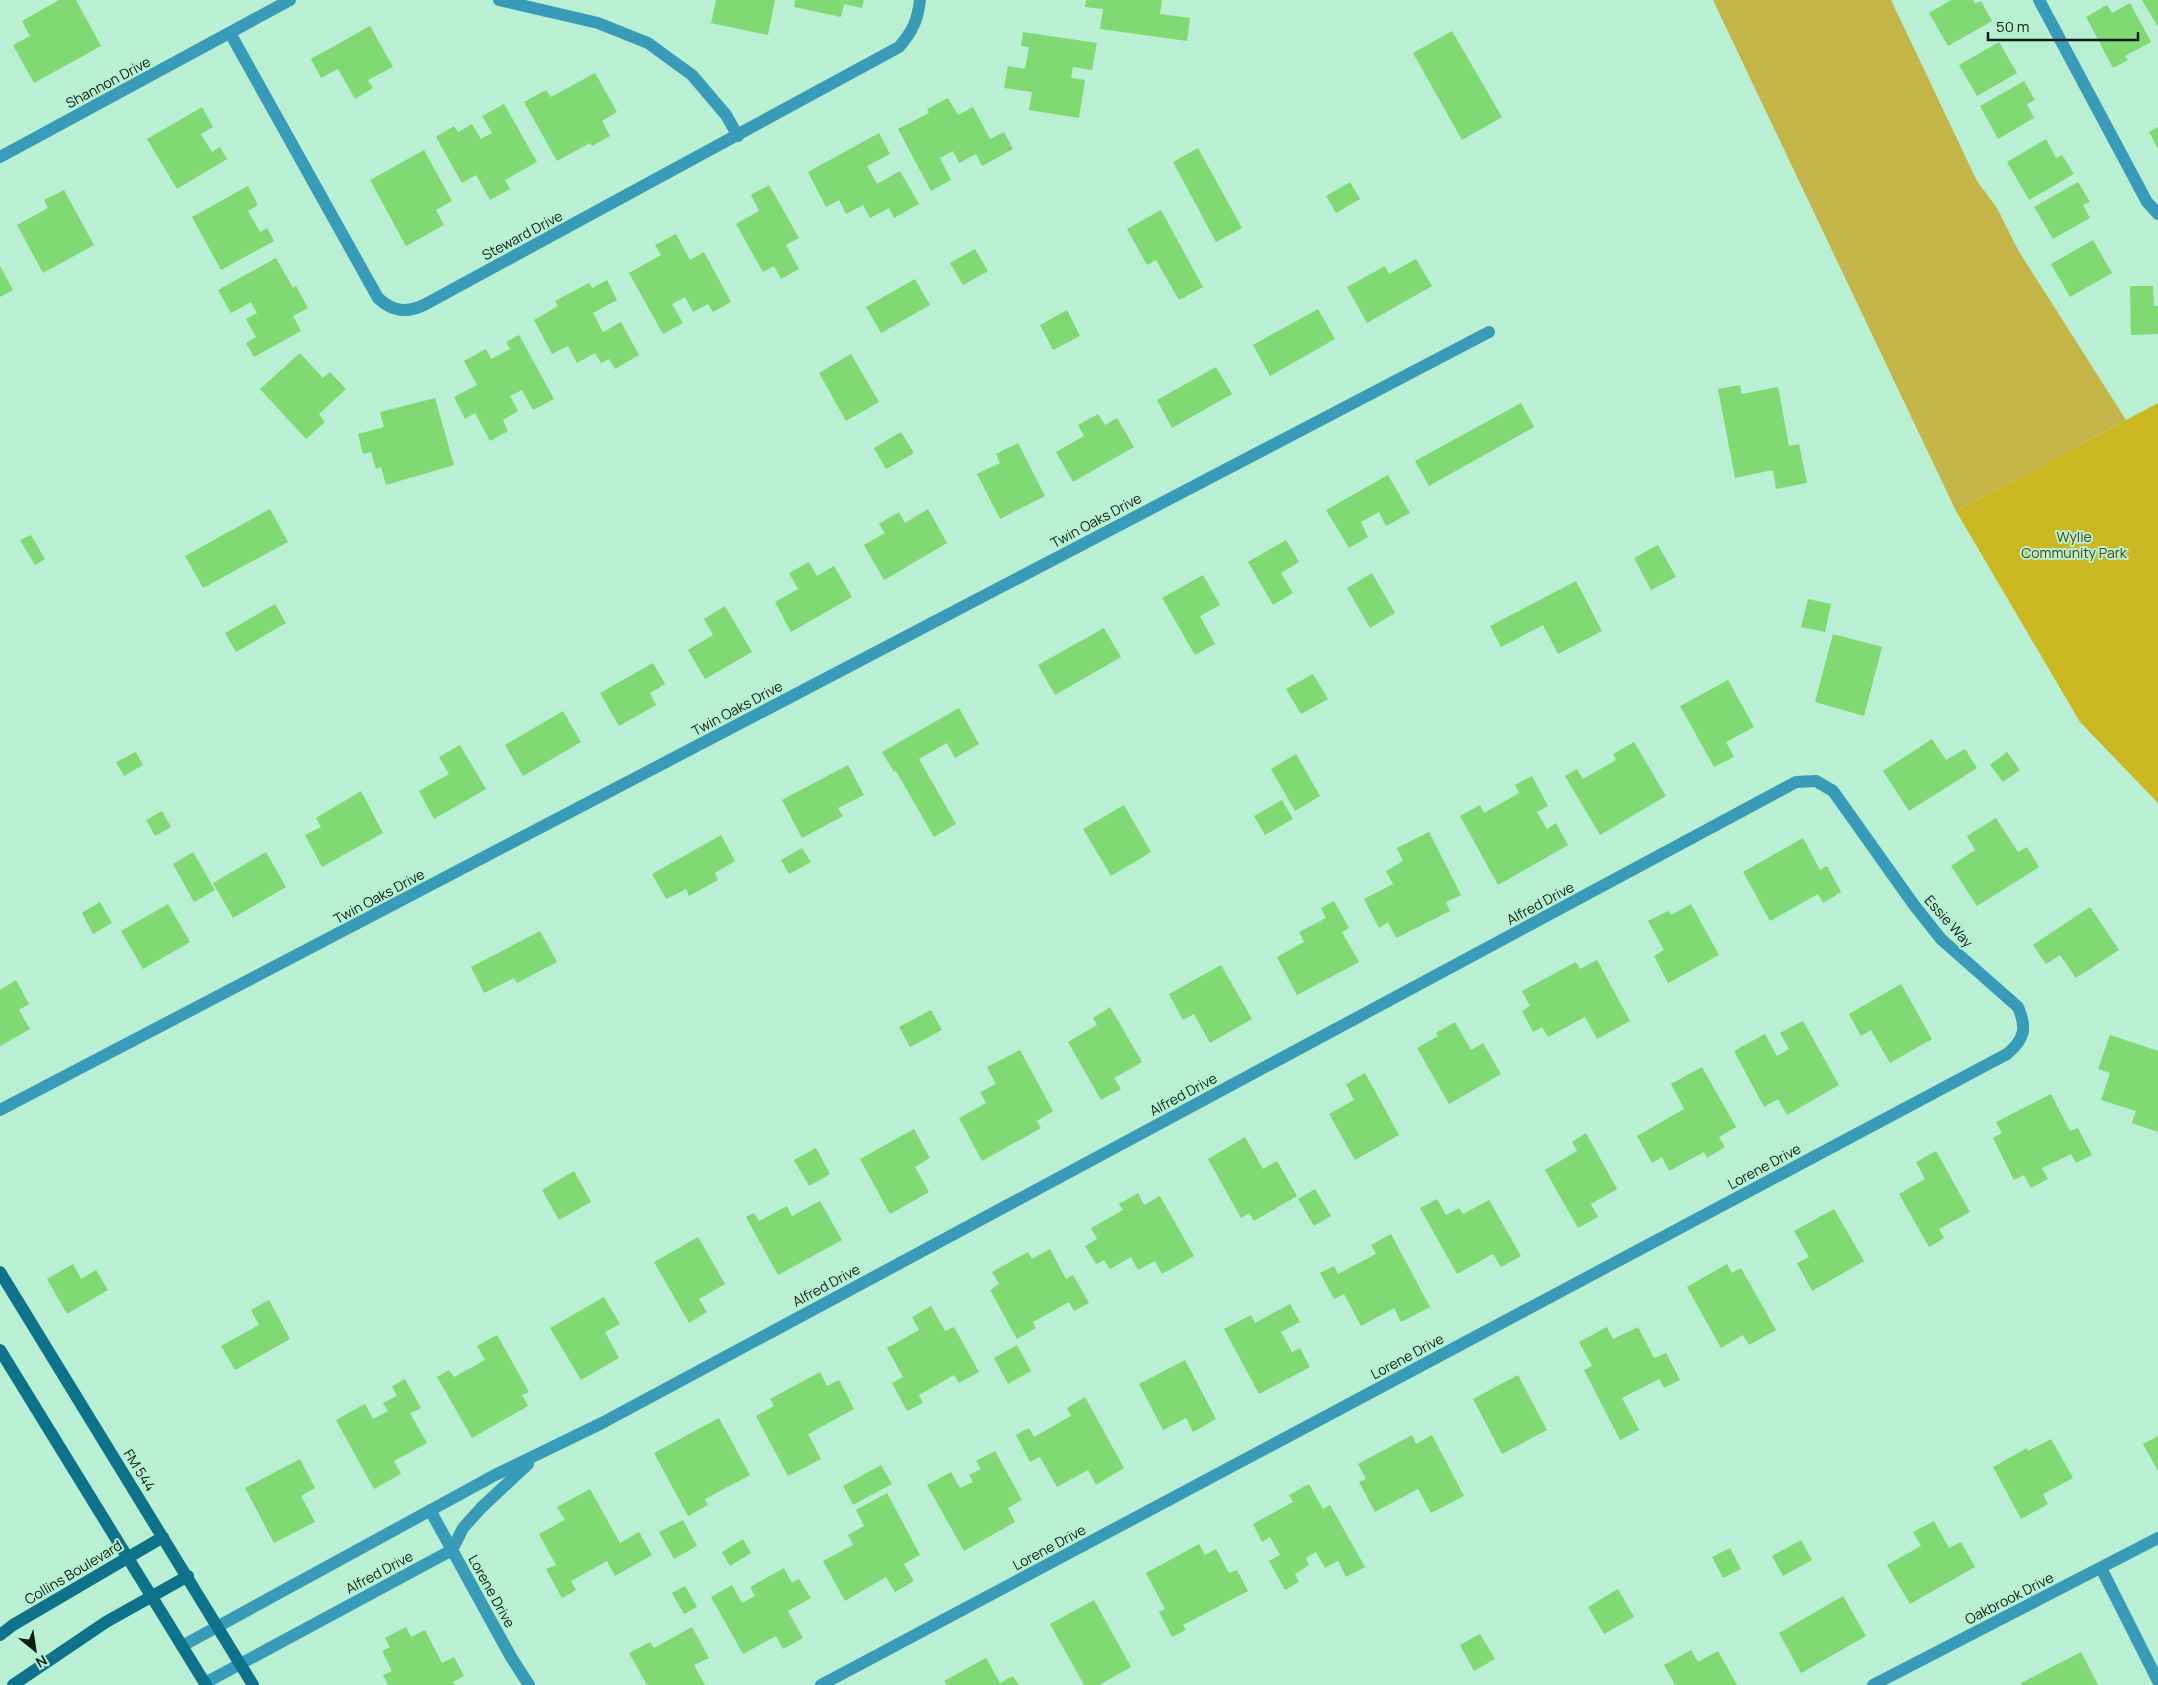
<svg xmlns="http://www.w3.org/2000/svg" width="2158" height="1685" font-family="Manrope,sans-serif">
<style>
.green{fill:#cbb721}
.forest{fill:#c4b548}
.building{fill:#81d974}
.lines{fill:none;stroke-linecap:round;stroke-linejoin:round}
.street{stroke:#389bb8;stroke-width:12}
.secondary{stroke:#0e728b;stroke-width:12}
.labels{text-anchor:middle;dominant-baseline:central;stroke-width:4;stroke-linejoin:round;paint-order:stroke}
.street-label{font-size:14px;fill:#091e14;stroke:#b9efd2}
.park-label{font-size:14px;fill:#4d4507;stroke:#b9efd2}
</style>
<rect width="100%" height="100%" fill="#b9efd2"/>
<path class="green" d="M 2158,403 L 2158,803 L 2080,722 L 1956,511 Z"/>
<path class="forest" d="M 1713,0 L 1891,0 L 1977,181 L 1997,208 L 2018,250 L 2126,420 L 1956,511 Z"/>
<path class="building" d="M 59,0 L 76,0 L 101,46 L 34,83 L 13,45 L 30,36 L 22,21 Z
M 716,0 L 775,0 L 768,35 L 711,23 Z
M 795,0 L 864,0 L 862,8 L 844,4 L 841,17 L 794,7 Z
M 1086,0 L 1162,0 L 1160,14 L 1190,18 L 1187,41 L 1100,29 L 1103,9 L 1085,7 Z
M 1951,0 L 1973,0 L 1975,4 L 1981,1 L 1992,21 L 1948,46 L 1929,13 Z
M 2142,0 L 2158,0 L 2158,27 Z
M 2130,3 L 2151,42 L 2125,56 L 2128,60 L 2113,68 L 2086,17 L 2107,5 L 2112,13 Z
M 370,26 L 393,67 L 368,80 L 373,88 L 355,99 L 338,69 L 321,78 L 311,59 Z
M 1452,31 L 1502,117 L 1462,140 L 1413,53 Z
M 1023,32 L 1097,43 L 1092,70 L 1073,67 L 1071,78 L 1085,80 L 1079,118 L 1029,110 L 1032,92 L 1004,88 L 1008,66 L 1025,69 L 1029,47 L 1021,46 Z
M 1999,42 L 2017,73 L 1977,96 L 1959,65 Z
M 595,73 L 617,112 L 602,121 L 610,136 L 592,146 L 590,143 L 557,161 L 524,102 L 546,90 L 551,97 Z
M 2024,81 L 2035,100 L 2027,104 L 2034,118 L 1998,139 L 1980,106 Z
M 948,98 L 958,115 L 973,107 L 990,139 L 1004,132 L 1013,149 L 982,166 L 976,154 L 959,163 L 953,151 L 940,158 L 951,180 L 931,191 L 898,129 L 929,113 L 927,109 Z
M 504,104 L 537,162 L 505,180 L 510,189 L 490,200 L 476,175 L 462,183 L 436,137 L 454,126 L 458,132 L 472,124 L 481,139 L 492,133 L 482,116 Z
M 202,107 L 213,127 L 201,134 L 212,152 L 220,147 L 227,159 L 177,189 L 147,139 Z
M 2158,127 L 2158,149 L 2149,132 Z
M 879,133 L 890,154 L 867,166 L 877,184 L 900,171 L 919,204 L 894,218 L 889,208 L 870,218 L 863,205 L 846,214 L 839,200 L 826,207 L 808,172 Z
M 2046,139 L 2056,158 L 2062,155 L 2074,174 L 2029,200 L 2007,162 Z
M 1198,148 L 1242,228 L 1216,242 L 1173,162 Z
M 424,150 L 452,201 L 436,210 L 444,225 L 406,246 L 370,180 Z
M 1350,182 L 1360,199 L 1336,213 L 1326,196 Z
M 2078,182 L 2090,202 L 2083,205 L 2090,218 L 2053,239 L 2034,207 Z
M 769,185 L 799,238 L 786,245 L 799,269 L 781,279 L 774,266 L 763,272 L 736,224 L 759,211 L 751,195 Z
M 248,186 L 258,205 L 248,211 L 260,232 L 267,228 L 274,241 L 221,270 L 192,217 Z
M 64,190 L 94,245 L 43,273 L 17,225 L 48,208 L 44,200 Z
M 1161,210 L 1203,287 L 1179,300 L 1156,260 L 1147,265 L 1127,229 Z
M 676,234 L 690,260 L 704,252 L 731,302 L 713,312 L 708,304 L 693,312 L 685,297 L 672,304 L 683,323 L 663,334 L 629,273 L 661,255 L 655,245 Z
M 2093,240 L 2112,273 L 2070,297 L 2051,264 Z
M 975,249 L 988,271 L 963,285 L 950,263 Z
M 276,258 L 293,288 L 296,286 L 308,308 L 293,316 L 301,331 L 254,357 L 246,343 L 256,337 L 246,319 L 257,313 L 251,302 L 231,313 L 218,290 Z
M 1416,259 L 1432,286 L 1367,323 L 1347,287 L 1385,266 L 1389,274 Z
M 0,266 L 13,290 L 0,297 Z
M 915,279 L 930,305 L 881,333 L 866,307 Z
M 607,280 L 617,300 L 593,313 L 603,332 L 621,322 L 639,355 L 615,369 L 609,359 L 601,363 L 595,353 L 577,363 L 568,346 L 552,354 L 534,320 L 558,306 L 555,301 L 589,283 L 592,288 Z
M 2130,286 L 2153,286 L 2154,306 L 2158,306 L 2158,334 L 2131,335 Z
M 1318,309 L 1335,339 L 1270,376 L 1253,345 Z
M 1067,310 L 1080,336 L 1053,350 L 1040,325 Z
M 519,335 L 554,399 L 533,410 L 522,390 L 510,396 L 518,411 L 503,420 L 508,431 L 490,441 L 475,413 L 465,419 L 454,397 L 477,385 L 464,361 L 486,349 L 491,359 L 510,349 L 506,342 Z
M 300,353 L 323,378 L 330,372 L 346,389 L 319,414 L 325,422 L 306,439 L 260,389 Z
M 851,354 L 879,402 L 846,421 L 819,373 Z
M 1216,367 L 1232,394 L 1172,428 L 1157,400 Z
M 1740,385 L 1742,394 L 1778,387 L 1789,446 L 1799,444 L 1807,483 L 1776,489 L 1773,470 L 1735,478 L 1718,389 Z
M 435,398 L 454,465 L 386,485 L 381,467 L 376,469 L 371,452 L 363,454 L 358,434 L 384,427 L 380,412 Z
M 1521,403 L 1534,427 L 1429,486 L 1415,461 Z
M 1098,414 L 1105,425 L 1117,418 L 1134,447 L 1073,482 L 1056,452 L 1084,436 L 1078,425 Z
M 901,432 L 914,453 L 886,469 L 874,448 Z
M 1018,443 L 1045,496 L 1000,519 L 977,474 L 1000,463 L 996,454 Z
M 1388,475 L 1410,513 L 1386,526 L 1379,512 L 1361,522 L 1368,537 L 1349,548 L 1326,510 Z
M 270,509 L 288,542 L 203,588 L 185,556 Z
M 928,509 L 947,543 L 884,580 L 864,545 L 885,533 L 879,524 L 899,512 L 905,523 Z
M 31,535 L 45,559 L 35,565 L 20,540 Z
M 1286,540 L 1299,562 L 1281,573 L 1293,593 L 1273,605 L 1248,562 Z
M 1658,545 L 1676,577 L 1651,590 L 1634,558 Z
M 809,562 L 817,576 L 834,566 L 852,597 L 791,632 L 775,602 L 798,589 L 789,573 Z
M 1372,573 L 1395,613 L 1370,628 L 1347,588 Z
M 1203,575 L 1220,605 L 1200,616 L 1215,644 L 1195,655 L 1162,598 Z
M 1576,581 L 1602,631 L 1558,654 L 1543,625 L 1501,647 L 1490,626 Z
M 1808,599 L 1831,604 L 1825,632 L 1801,627 Z
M 275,604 L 286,623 L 236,652 L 225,633 Z
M 725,606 L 752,652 L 705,679 L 688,650 L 713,635 L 704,619 Z
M 1104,628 L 1121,657 L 1055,695 L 1038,665 Z
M 1833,634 L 1882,647 L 1864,716 L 1815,702 Z
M 653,663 L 665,684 L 650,693 L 656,705 L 619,726 L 600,693 Z
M 1313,674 L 1328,699 L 1301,714 L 1286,689 Z
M 1728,680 L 1754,727 L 1726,742 L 1734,757 L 1714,767 L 1680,706 Z
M 959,708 L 979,744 L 955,758 L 947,743 L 919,759 L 956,824 L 934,837 L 896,771 L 894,772 L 882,752 Z
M 563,711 L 581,742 L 523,776 L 505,745 Z
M 1932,739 L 1946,760 L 1965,749 L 1977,768 L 1909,811 L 1883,771 Z
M 1634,742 L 1666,796 L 1600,835 L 1565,776 L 1577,769 L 1583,779 L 1616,760 L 1613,754 Z
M 460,745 L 486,789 L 434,819 L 419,791 L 449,774 L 439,757 Z
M 136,752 L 143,765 L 124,776 L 116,762 Z
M 2007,752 L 2020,770 L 2003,782 L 1990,765 Z
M 1296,754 L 1320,796 L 1295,811 L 1271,769 Z
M 848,765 L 864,795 L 838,808 L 843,816 L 802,838 L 782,800 Z
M 1532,776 L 1548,806 L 1537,812 L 1547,829 L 1556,823 L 1568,845 L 1498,885 L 1460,816 L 1480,805 L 1484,813 L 1519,793 L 1515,785 Z
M 361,791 L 383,833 L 322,867 L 305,835 L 321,827 L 316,818 Z
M 1282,800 L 1293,819 L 1265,835 L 1254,816 Z
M 1124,805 L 1151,852 L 1111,876 L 1083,829 Z
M 162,811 L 171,827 L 155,836 L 146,820 Z
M 1996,818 L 2018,852 L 2027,847 L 2039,867 L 1977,906 L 1951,866 L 1975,850 L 1967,836 Z
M 1429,832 L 1461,895 L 1446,902 L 1450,911 L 1396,938 L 1388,922 L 1379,928 L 1364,899 L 1393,884 L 1386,871 L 1403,861 L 1397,848 Z
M 721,835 L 735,861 L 715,873 L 718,880 L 689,896 L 686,889 L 666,899 L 652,874 Z
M 1803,838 L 1820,870 L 1827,866 L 1841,892 L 1823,903 L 1818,894 L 1770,921 L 1743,872 Z
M 802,848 L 811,862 L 789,874 L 781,860 Z
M 193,852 L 215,890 L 194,902 L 173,864 Z
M 266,852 L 286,887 L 233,918 L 213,883 Z
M 1334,901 L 1349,928 L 1342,932 L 1359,962 L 1297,995 L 1277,957 L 1304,942 L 1299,932 L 1326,918 L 1321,908 Z
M 100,902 L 112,923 L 93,934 L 82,913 Z
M 168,904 L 190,942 L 143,969 L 121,931 Z
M 1691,904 L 1719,955 L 1668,983 L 1654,956 L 1664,950 L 1648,921 L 1668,911 L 1671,915 Z
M 2090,907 L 2119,950 L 2076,978 L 2060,955 L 2046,964 L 2033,945 Z
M 540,931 L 557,962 L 517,983 L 514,978 L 484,993 L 471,967 Z
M 1597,960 L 1630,1021 L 1597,1039 L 1585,1017 L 1548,1037 L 1542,1027 L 1533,1032 L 1522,1011 L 1530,1006 L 1522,991 L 1576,962 L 1580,969 Z
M 1221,965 L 1252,1019 L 1210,1043 L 1194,1014 L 1183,1020 L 1169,994 Z
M 16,980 L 29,1004 L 19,1010 L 30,1029 L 0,1046 L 0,990 Z
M 1901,984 L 1932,1039 L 1890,1063 L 1871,1030 L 1861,1036 L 1849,1014 Z
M 1110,1007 L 1142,1062 L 1114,1078 L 1121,1089 L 1101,1100 L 1068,1042 L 1097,1025 L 1093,1018 Z
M 931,1010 L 942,1030 L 910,1047 L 899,1027 Z
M 1803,1021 L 1839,1085 L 1787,1115 L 1778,1099 L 1764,1107 L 1734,1051 L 1765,1034 L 1777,1056 L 1789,1049 L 1780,1033 Z
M 1455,1022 L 1471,1050 L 1483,1043 L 1501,1074 L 1449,1104 L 1417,1048 L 1438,1036 L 1436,1033 Z
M 2110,1035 L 2158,1051 L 2158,1132 L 2132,1123 L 2136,1111 L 2101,1100 L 2110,1073 L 2098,1069 Z
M 1020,1050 L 1053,1111 L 1037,1121 L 1041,1128 L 982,1161 L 959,1118 L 986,1103 L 980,1092 L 996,1084 L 987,1067 Z
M 1702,1067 L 1736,1127 L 1719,1137 L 1725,1147 L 1707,1158 L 1704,1152 L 1669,1171 L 1662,1157 L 1652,1163 L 1637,1136 L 1684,1109 L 1671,1084 Z
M 1365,1073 L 1399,1135 L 1355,1160 L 1329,1114 L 1354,1100 L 1346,1084 Z
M 2051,1094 L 2070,1131 L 2078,1128 L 2092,1155 L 2076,1163 L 2071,1154 L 2042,1168 L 2048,1179 L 2031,1188 L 2024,1175 L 2014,1180 L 1993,1138 L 2002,1133 L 1996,1122 Z
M 914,1129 L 930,1158 L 915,1167 L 929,1192 L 890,1214 L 860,1159 Z
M 1586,1133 L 1617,1189 L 1591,1204 L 1598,1217 L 1578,1228 L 1545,1170 L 1577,1151 L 1572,1142 Z
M 1245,1137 L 1263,1169 L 1277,1161 L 1297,1196 L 1254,1221 L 1249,1213 L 1241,1218 L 1208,1159 Z
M 816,1148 L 830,1174 L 809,1186 L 794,1160 Z
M 1936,1151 L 1970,1212 L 1939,1229 L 1944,1238 L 1929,1247 L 1899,1194 L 1925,1179 L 1916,1162 Z
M 574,1171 L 591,1202 L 559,1220 L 542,1190 Z
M 1315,1189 L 1331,1216 L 1314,1226 L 1298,1199 Z
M 1138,1193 L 1144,1205 L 1160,1196 L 1194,1256 L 1162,1274 L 1155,1261 L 1138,1270 L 1131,1257 L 1110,1269 L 1104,1260 L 1096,1264 L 1085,1246 L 1097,1239 L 1091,1228 L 1123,1210 L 1119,1204 Z
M 1437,1199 L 1446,1215 L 1459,1208 L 1463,1214 L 1489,1200 L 1521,1256 L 1501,1267 L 1493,1254 L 1457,1274 L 1420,1208 Z
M 820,1201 L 842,1240 L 778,1275 L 746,1217 L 754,1213 L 759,1221 L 787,1206 L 792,1216 Z
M 1834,1209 L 1864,1261 L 1812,1291 L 1797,1263 L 1809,1257 L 1794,1231 Z
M 1391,1234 L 1430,1307 L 1401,1322 L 1394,1308 L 1361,1326 L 1344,1294 L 1334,1299 L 1320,1273 L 1334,1266 L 1338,1274 L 1376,1254 L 1371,1245 Z
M 698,1237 L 725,1284 L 699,1299 L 707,1312 L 689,1323 L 654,1262 Z
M 1050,1249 L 1066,1279 L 1073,1275 L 1089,1303 L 1074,1311 L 1069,1302 L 1033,1322 L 1036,1328 L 1017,1339 L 990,1290 L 999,1284 L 992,1272 L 1028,1252 L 1032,1259 Z
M 73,1264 L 81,1279 L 96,1270 L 108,1290 L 67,1314 L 47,1279 Z
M 1727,1264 L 1732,1273 L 1741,1268 L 1776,1330 L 1749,1345 L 1743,1335 L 1721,1348 L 1687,1287 Z
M 604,1297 L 620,1324 L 605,1332 L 619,1358 L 581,1380 L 550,1328 Z
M 269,1300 L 290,1339 L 235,1370 L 221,1346 L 259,1325 L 251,1310 Z
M 1290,1304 L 1300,1322 L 1281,1332 L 1292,1352 L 1300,1348 L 1310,1367 L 1259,1394 L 1224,1329 L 1251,1315 L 1255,1323 Z
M 931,1306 L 945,1331 L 954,1327 L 979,1372 L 959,1383 L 954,1375 L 919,1395 L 923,1403 L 907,1411 L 892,1383 L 903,1377 L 887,1348 L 919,1330 L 912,1317 Z
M 1607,1327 L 1613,1339 L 1638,1327 L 1654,1358 L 1666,1353 L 1680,1380 L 1664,1388 L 1659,1379 L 1622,1398 L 1639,1430 L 1620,1440 L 1584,1370 L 1592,1366 L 1579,1342 Z
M 497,1335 L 529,1392 L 522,1395 L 528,1406 L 472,1438 L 437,1377 L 449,1370 L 454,1377 L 485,1360 L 477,1346 Z
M 1017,1345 L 1031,1371 L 1008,1384 L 994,1358 Z
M 1185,1360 L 1216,1419 L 1193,1432 L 1186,1418 L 1163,1430 L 1139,1384 Z
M 820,1372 L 827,1386 L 839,1380 L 854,1409 L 808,1434 L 821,1459 L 788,1476 L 756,1416 L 774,1406 L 770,1399 Z
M 1518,1375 L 1547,1430 L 1502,1454 L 1473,1399 Z
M 405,1379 L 421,1408 L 410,1413 L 427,1443 L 394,1461 L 401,1474 L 374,1489 L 336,1420 L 365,1404 L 373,1419 L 388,1411 L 383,1403 L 397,1396 L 392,1386 Z
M 1085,1397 L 1124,1468 L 1096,1485 L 1088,1470 L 1057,1487 L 1040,1457 L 1030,1462 L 1016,1435 L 1029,1428 L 1034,1437 L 1071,1416 L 1067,1408 Z
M 719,1418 L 750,1475 L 705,1499 L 708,1505 L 688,1516 L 654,1453 Z
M 1412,1435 L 1416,1444 L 1432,1435 L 1464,1496 L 1431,1513 L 1418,1489 L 1375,1512 L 1359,1482 L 1366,1479 L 1358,1464 Z
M 2158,1436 L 2158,1471 L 2143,1444 Z
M 2051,1439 L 2073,1478 L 2043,1494 L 2048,1504 L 2021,1519 L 1993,1467 L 2027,1448 L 2028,1451 Z
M 995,1451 L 1022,1500 L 1008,1508 L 1015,1522 L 964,1551 L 927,1485 L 951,1472 L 960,1488 L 973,1482 L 969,1475 L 981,1469 L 976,1461 Z
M 300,1459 L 315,1488 L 301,1496 L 315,1522 L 274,1543 L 245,1488 Z
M 881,1465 L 892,1484 L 853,1505 L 843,1486 Z
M 1309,1484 L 1323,1509 L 1330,1505 L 1365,1567 L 1346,1577 L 1338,1561 L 1325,1568 L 1316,1552 L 1306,1558 L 1309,1565 L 1295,1574 L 1299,1582 L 1285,1590 L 1269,1561 L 1280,1555 L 1270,1537 L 1262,1542 L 1253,1524 L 1293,1502 L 1289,1495 Z
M 590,1489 L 620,1543 L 639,1532 L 652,1555 L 615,1576 L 607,1561 L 571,1581 L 576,1590 L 562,1598 L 546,1569 L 556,1565 L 539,1534 L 565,1520 L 557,1507 Z
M 887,1493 L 920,1555 L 904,1564 L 914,1581 L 895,1592 L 886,1577 L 845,1601 L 823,1561 L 853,1545 L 848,1535 L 864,1526 L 856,1510 Z
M 683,1520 L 697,1546 L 674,1559 L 659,1532 Z
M 1934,1521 L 1949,1548 L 1961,1542 L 1975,1567 L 1910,1604 L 1887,1565 L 1921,1546 L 1913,1532 Z
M 743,1539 L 751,1553 L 730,1566 L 722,1552 Z
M 1801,1540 L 1812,1560 L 1783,1576 L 1772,1556 Z
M 1199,1544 L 1205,1555 L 1216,1549 L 1229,1573 L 1237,1570 L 1248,1591 L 1183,1625 L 1186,1630 L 1172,1637 L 1159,1612 L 1165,1609 L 1146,1573 Z
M 1730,1548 L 1741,1569 L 1723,1578 L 1712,1557 Z
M 784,1568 L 792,1583 L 799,1579 L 811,1598 L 788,1611 L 803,1638 L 783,1649 L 776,1636 L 743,1654 L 711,1597 L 732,1585 L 742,1603 L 755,1596 L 750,1587 Z
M 685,1586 L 697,1607 L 684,1614 L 672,1593 Z
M 1618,1589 L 1634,1617 L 1604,1634 L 1588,1607 Z
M 1843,1596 L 1866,1636 L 1801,1673 L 1779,1633 Z
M 1094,1600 L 1131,1667 L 1099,1685 L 1084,1685 L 1050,1624 Z
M 406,1627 L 411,1637 L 425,1630 L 442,1663 L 454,1657 L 464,1676 L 453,1682 L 455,1685 L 388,1685 L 383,1675 L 392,1671 L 382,1651 L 390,1647 L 385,1638 Z
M 692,1627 L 709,1658 L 694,1665 L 705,1685 L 647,1685 L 629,1653 L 650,1642 L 654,1648 Z
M 1480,1634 L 1495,1659 L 1474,1671 L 1460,1645 Z
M 1691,1650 L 1698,1662 L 1718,1651 L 1737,1685 L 1675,1685 L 1664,1665 Z
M 2081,1652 L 2098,1685 L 2022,1685 L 2021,1683 Z
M 986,1658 L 1000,1683 L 1013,1676 L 1019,1685 L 947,1685 L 944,1681 Z"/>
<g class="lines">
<path class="street" d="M 499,0 L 598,23 L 648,43 L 692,75 L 726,115 L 738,136
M 2039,0 L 2147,202 L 2158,214
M 230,33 L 378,298 C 393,312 407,313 424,305 L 899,47 C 912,32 918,20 920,0
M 0,157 L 290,0
M 0,1110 L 1489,332
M 430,1510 L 511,1657 L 529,1685
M 2101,1568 L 2158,1681
M 182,1646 L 495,1475 L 602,1423 L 1796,782 L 1816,781 L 1833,791 L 1914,905 L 1941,939 L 2018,1007 C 2027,1028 2025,1039 2007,1054 L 821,1685
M 205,1683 L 452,1550 L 463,1528 L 481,1508 L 528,1464
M 1873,1685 L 2158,1538"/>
<path class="secondary" d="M 0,1272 L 253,1685
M 0,1350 L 206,1685
M 0,1635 L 13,1625 L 163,1537
M 13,1685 L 106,1622 L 188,1576"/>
</g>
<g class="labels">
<g class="street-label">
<text transform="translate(108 82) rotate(-28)">Shannon Drive</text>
<text transform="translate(522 235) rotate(-28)">Steward Drive</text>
<text transform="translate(1096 520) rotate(-28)">Twin Oaks Drive</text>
<text transform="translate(737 708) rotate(-28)">Twin Oaks Drive</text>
<text transform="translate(379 896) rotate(-28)">Twin Oaks Drive</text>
<text transform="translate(1540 903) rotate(-28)">Alfred Drive</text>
<text transform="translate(1949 921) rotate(48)">Essie Way</text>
<text transform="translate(1183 1094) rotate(-28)">Alfred Drive</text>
<text transform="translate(1764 1166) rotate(-28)">Lorene Drive</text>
<text transform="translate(826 1285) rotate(-28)">Alfred Drive</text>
<text transform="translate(1407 1356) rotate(-28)">Lorene Drive</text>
<text transform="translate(140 1470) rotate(58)">FM 544</text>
<text transform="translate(1049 1547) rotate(-28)">Lorene Drive</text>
<text transform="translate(73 1572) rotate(-31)">Collins Boulevard</text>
<text transform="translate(379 1572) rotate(-28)">Alfred Drive</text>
<text transform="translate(492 1591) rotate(61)">Lorene Drive</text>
<text transform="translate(2009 1598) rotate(-27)">Oakbrook Drive</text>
</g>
<g class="park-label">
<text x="2074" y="536">Wylie<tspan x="2074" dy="16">Community Park</tspan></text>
</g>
</g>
<g transform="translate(35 1650) rotate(150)" stroke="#b9efd2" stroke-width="4" paint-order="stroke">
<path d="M0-4L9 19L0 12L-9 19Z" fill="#091e14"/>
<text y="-8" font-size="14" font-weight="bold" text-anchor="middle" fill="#091e14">N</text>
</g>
<path d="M1988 32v8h150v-8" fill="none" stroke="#091e14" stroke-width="2.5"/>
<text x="1996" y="32" font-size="15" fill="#091e14" stroke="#b9efd2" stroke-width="4" paint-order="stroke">50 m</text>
</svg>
